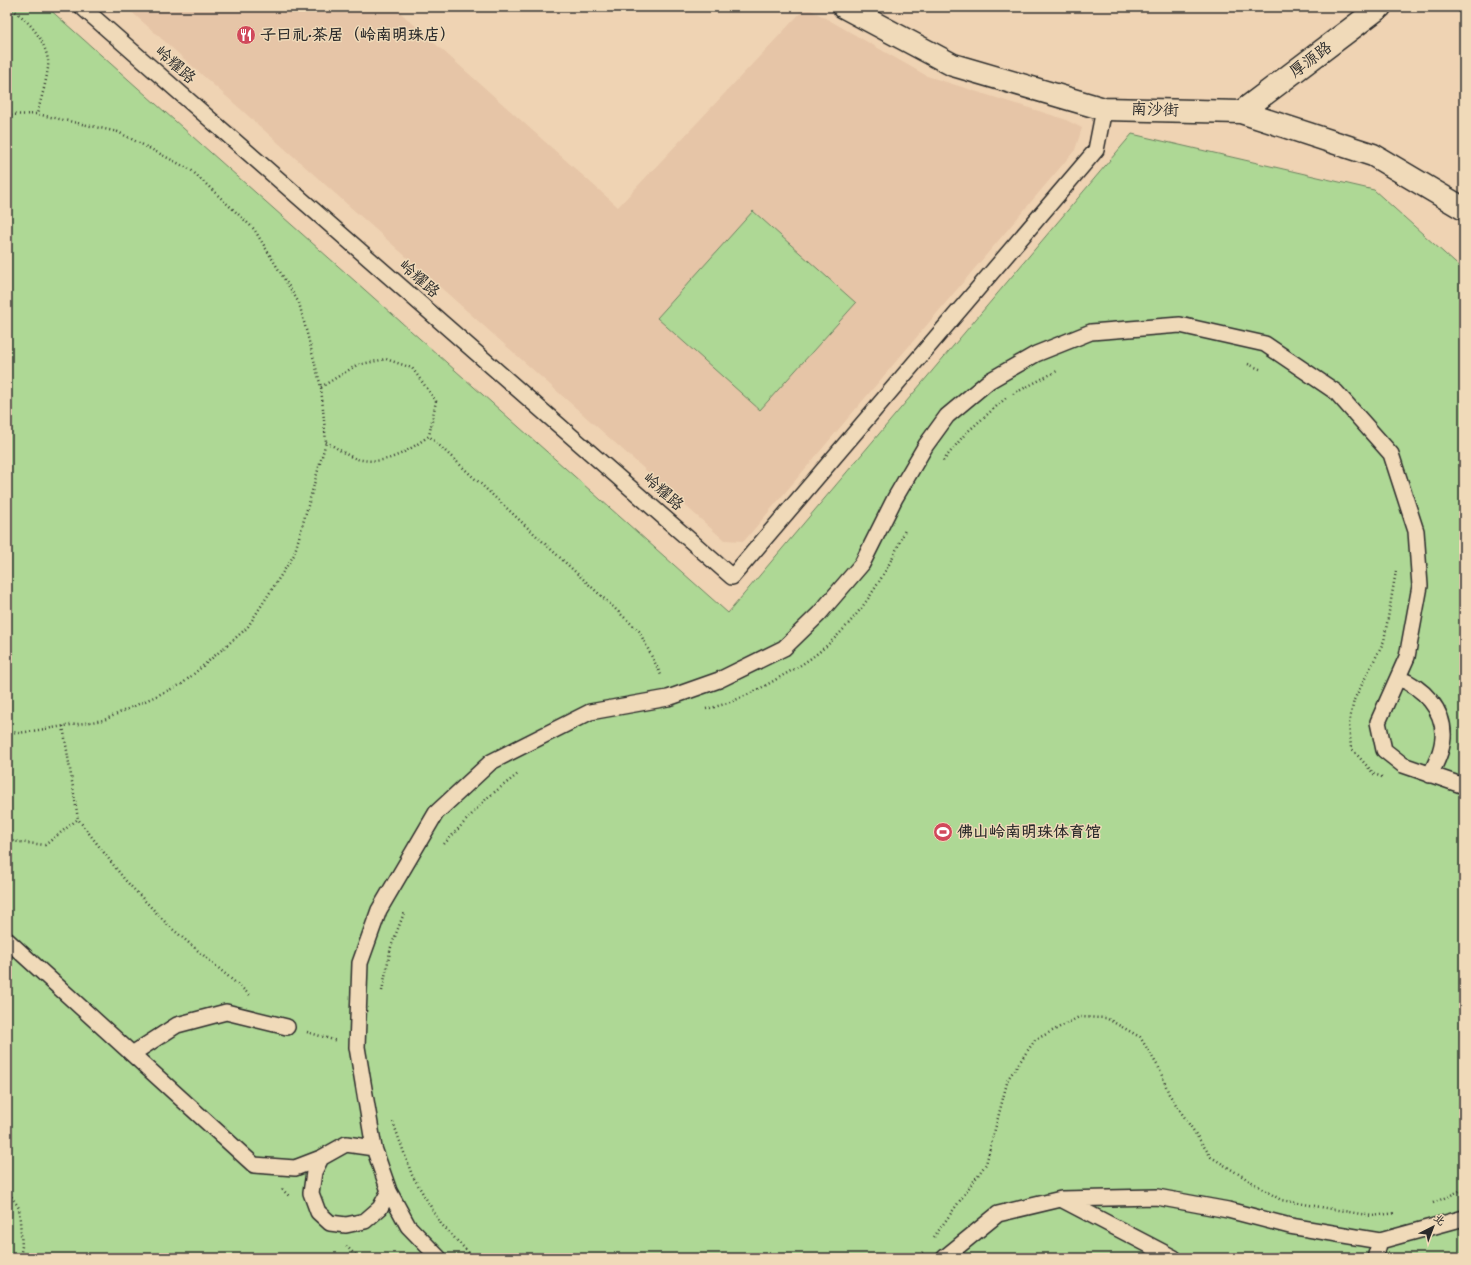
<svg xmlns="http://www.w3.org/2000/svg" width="1471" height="1265" font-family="Mynerve,'LXGW WenKai TC',sans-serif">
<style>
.built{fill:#e6c5a7}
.green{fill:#aed895;stroke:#6c8260}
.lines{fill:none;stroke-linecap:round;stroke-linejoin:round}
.lane-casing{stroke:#2b2b2b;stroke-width:18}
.secondary-casing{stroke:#2b2b2b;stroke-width:25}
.path{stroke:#2b2b2b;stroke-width:2.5;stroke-dasharray:1 3;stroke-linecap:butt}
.lane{stroke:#f0dab9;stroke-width:15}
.secondary{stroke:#f0dab9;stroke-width:22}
.labels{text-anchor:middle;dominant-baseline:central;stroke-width:3;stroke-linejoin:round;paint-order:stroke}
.poi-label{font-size:16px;font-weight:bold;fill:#2b2b2b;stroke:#f0dab9;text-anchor:start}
.street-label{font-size:16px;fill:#2b2b2b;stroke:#f0dab9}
</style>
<rect width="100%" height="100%" fill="#efd3b3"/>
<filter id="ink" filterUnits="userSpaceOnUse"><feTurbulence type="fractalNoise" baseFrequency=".025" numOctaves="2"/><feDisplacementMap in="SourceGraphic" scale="8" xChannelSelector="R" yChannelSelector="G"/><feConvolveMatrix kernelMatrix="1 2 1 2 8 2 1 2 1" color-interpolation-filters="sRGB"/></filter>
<g filter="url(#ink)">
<path class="built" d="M 126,7 L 394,7 L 618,207 L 806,7 L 927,76 L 1064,119 L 1082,128 L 1075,150 L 744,541 L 724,540 Z"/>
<path class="green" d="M 7,7 L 47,7 L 728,613 L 1132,134 L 1374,190 L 1464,271 L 1464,1258 L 7,1258 Z
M 753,211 L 856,303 L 760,410 L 657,318 Z"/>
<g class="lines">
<g class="lane-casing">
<path id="lane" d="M 82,7 L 732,577 L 1096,150 L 1104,109
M 1398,678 C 1423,687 1445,710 1443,738 C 1442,751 1436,763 1430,775
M 7,940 L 254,1165 L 295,1168 L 321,1158 L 346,1144 L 374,1148
M 132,1054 L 177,1025 L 226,1012 L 287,1027
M 321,1158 L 314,1172 L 311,1193 L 318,1212 L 330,1223 L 346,1225 L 365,1221 L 380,1208 L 389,1191
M 1061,1199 L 1157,1197 L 1228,1210 L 1290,1226 L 1380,1241
M 439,1258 L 408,1226 L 389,1191 L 374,1148 L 357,1047 L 360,963 L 379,910 L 436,813 L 491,762 L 590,712 L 668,698 L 719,680 L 784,648 L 819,614 L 862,564 L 895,498 L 926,445 L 947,416 L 989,381 L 1036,354 L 1091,332 L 1180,325 L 1265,344 L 1336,392 L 1391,454 L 1416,531 L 1420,586 L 1407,657 L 1378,722 L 1384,750 L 1403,765 L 1464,786
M 944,1258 L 998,1214 L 1061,1199 L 1174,1258
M 1375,1258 L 1380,1241 L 1464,1218"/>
</g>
<g class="secondary-casing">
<path id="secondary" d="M 844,7 L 953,65 L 1104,109 L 1241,112 L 1373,155 L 1464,209
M 1241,112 L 1380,7"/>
</g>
<path class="path" d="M 9,7 C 27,19 44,37 48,60 C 50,70 40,103 37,114
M 7,115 L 37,114 L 118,132 L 191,170 L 254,229 L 299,303 L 321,387 L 326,442 L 294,555 L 247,628 L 182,684 L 104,720 L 19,733 L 7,731
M 1248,364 L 1262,370
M 321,387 L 357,365 L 386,359 L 412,368 L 436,401 L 429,436
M 1013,394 L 1057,371
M 326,442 C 336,447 347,456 357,459 C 387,466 406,452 429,436 L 639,631 L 662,677
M 943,461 L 965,434 L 1006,398
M 706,709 C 730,704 753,693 775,680 C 785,674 795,669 804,663 C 851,632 884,581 905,530
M 63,726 L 78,819 L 125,880 L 169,926 L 250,995
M 1382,777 L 1374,774 L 1351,748 L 1349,724 L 1354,700 L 1384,641 L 1396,571
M 7,836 L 11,841 L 45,845 L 78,819
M 444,844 L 487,798 L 518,774
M 382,991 L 391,947 L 404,913
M 307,1032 L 337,1041
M 393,1122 L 412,1175 L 441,1224 L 474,1258
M 282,1189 L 290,1197
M 7,1190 L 19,1208 L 22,1246 L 20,1258
M 1433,1203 L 1464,1189
M 934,1237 L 986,1164 L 1008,1079 L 1035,1040 L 1079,1017 L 1106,1018 L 1140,1037 L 1159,1068 L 1169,1094 L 1211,1157 L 1281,1200 L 1372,1216 L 1396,1213
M 346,1246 L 359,1258
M 916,1258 L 923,1252"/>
<use href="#lane" class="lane"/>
<use href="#secondary" class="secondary"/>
</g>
</g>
<defs>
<g id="restaurant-disc" transform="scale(1)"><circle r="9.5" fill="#d1495b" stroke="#f0dab9"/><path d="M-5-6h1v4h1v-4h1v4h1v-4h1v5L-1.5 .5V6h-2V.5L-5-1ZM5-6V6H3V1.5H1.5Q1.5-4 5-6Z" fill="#fff"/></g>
<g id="stadium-disc" transform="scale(1)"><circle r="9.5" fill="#d1495b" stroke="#f0dab9"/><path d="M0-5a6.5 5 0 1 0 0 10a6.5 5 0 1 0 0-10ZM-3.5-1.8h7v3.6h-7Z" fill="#fff"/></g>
</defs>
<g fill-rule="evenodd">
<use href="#restaurant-disc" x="246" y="35"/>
<use href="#stadium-disc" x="943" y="832"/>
</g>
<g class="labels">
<g class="poi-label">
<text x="260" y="35">子曰礼·茶居（岭南明珠店）</text>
<text x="957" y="832">佛山岭南明珠体育馆</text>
</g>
<g class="street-label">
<text transform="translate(1311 60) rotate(-37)">厚源路</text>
<text transform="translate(175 65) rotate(41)">岭耀路</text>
<text transform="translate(1155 110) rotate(2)">南沙街</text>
<text transform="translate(419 279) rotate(41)">岭耀路</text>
<text transform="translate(663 492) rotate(41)">岭耀路</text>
</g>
</g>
<rect width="1471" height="1265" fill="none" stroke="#f0dab9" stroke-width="24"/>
<rect x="12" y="12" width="1447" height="1241" fill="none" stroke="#2b2b2b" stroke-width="1.5" filter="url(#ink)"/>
<g transform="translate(1433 1227) rotate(42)" stroke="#f0dab9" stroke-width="3" paint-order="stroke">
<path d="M0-3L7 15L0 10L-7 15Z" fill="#2b2b2b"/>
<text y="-6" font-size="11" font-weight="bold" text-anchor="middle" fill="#2b2b2b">北</text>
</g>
</svg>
